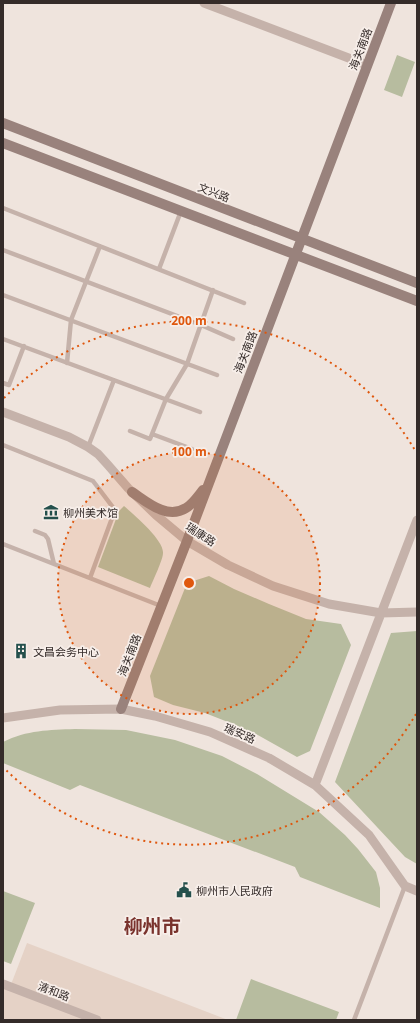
<svg xmlns="http://www.w3.org/2000/svg" width="420" height="1023" font-family="'Open Sans','Noto Sans SC',sans-serif">
<style>
.green{fill:#b7bc9f}
.plaza{fill:#e5d2c6}
.lines{fill:none;stroke-linecap:round;stroke-linejoin:round}
.lane{stroke:#c5b2aa;stroke-width:4.5}
.street{stroke:#c5b2aa;stroke-width:9}
.secondary{stroke:#99827c;stroke-width:10}
.ring{fill:none;stroke:#df570d;stroke-width:2;stroke-dasharray:2 4}
.labels{text-anchor:middle;dominant-baseline:central;stroke-width:3.5;stroke-linejoin:round;paint-order:stroke}
.street-label{font-size:11px;fill:#342b29;stroke:#f7eee9}
.poi-label{font-size:11px;fill:#342b29;stroke:#f7eee9;text-anchor:start}
.town-label{font-size:19px;font-weight:bold;fill:#79322c;stroke:#f7eee9}
.centre{fill:#df570d;stroke:#f7eee9;stroke-width:2}
.ring-label{font-size:12px;text-anchor:middle;font-weight:bold;fill:#df570d;stroke:#f7eee9;stroke-width:3.5;stroke-linejoin:round;paint-order:stroke}
</style>
<rect width="100%" height="100%" fill="#efe4dd"/>
<path class="green" d="M 397,55 L 415,62 L 402,97 L 384,90 Z
M 124,506 C 134,515 164,540 163,553 C 163,560 153,580 150,588 L 98,567 L 119,511 Z
M 209,576 L 234,589 L 269,604 L 306,619 L 341,624 L 351,645 L 310,751 L 297,757 L 256,734 L 233,724 L 205,713 L 173,705 L 154,697 L 150,676 L 187,583 Z
M 417,631 L 417,864 L 405,857 L 335,782 L 391,633 Z
M 75,729 L 126,730 L 175,740 L 222,756 L 257,774 L 319,812 L 345,835 L 358,849 L 376,872 L 380,888 L 380,908 L 300,877 L 295,867 L 80,785 L 70,790 L 3,763 L 3,742 C 27,730 49,730 75,729 Z
M 3,891 L 35,903 L 11,964 L 3,961 Z
M 251,979 L 339,1012 L 336,1020 L 236,1020 Z"/>
<path class="plaza" d="M 27,943 L 158,993 L 228,1020 L 3,1020 L 3,984 L 10,987 Z"/>
<g class="lines">
<path class="lane" d="M 3,208 L 244,303
M 3,250 L 201,325 L 233,339
M 159,269 L 181,211
M 3,295 L 217,375
M 3,339 L 200,412
M 67,363 L 71,320 L 100,246
M 3,383 L 9,385 L 24,346
M 130,431 L 150,439 L 166,399 L 187,364 L 213,290
M 152,434 L 192,449
M 3,445 L 93,481 L 115,510 L 90,578
M 88,447 L 114,380
M 35,531 L 45,535 L 48,539 L 54,564
M 3,544 L 161,606
M 354,1020 L 405,886"/>
<path class="street" d="M 204,3 L 367,65
M 3,412 L 69,437 L 88,447 L 98,454 L 108,465 L 128,488 L 156,515 L 187,541 L 228,565 L 273,586 L 329,604 L 381,613 L 417,612
M 3,718 L 60,710 L 121,709 L 155,716 L 210,732 L 269,758 L 315,785 L 369,835 L 405,886 L 417,891
M 315,785 L 417,520
M 3,984 L 97,1020"/>
<path class="secondary" d="M 3,123 L 417,283
M 3,143 L 417,301
M 132,492 C 147,502 167,520 186,508 C 193,504 198,496 203,490
M 121,709 L 187,541 L 391,3"/>
</g>
<circle cx="189" cy="583" r="131" fill="#df570d" fill-opacity=".12"/>
<g class="ring">
<circle cx="189" cy="583" r="131"/>
<path d="M416 714A262 262 0 0 1 4 768M4 398A262 262 0 0 1 416 452"/>
</g>
<defs>
<g id="museum-bare" transform="scale(1.2)"><path d="M0-6L6-3V-2H-6V-3ZM-5-1h2V3h-2ZM-1-1h2V3h-2ZM3-1h2V3H3ZM-6 4H6V6H-6Z" fill="#24504c" stroke="#f7eee9" stroke-width="2.5" paint-order="stroke"/></g>
<g id="building-bare" transform="scale(1.2)"><path d="M-4-6H4V6H1V3H-1V6H-4ZM-2.5-4.3h1.7v1.8h-1.7ZM.8-4.3h1.7v1.8H.8ZM-2.5-1h1.7V.8h-1.7ZM.8-1h1.7V.8H.8Z" fill="#24504c" stroke="#f7eee9" stroke-width="2.5" paint-order="stroke"/></g>
<g id="civic-bare" transform="scale(1.2)"><path d="M-.6-6.5H3V-4.5H.6V-3L4-1V1h2V6H-6V1h2V-1L-.6-3ZM-1.2 2.5V6h2.4V2.5Z" fill="#24504c" stroke="#f7eee9" stroke-width="2.5" paint-order="stroke"/></g>
</defs>
<g fill-rule="evenodd">
<use href="#museum-bare" x="51" y="512"/>
<use href="#building-bare" x="21" y="651"/>
<use href="#civic-bare" x="184" y="890"/>
</g>
<g class="labels">
<g class="street-label">
<text transform="translate(360 49) rotate(-69)">海关南路</text>
<text transform="translate(214 192) rotate(21)">文兴路</text>
<text transform="translate(245 352) rotate(-69)">海关南路</text>
<text transform="translate(201 534) rotate(33)">瑞康路</text>
<text transform="translate(129 655) rotate(-69)">海关南路</text>
<text transform="translate(240 733) rotate(24)">瑞安路</text>
<text transform="translate(54 991) rotate(21)">清和路</text>
</g>
<g class="poi-label">
<text x="63" y="512">柳州美术馆</text>
<text x="33" y="651">文昌会务中心</text>
<text x="196" y="890">柳州市人民政府</text>
</g>
<g class="town-label">
<text x="152" y="926">柳州市</text>
</g>
</g>
<circle cx="189" cy="583" r="6" class="centre"/>
<g class="ring-label">
<text x="189" y="325">200 m</text>
<text x="189" y="456">100 m</text>
</g>
<rect width="420" height="1023" fill="none" stroke="#342b29" stroke-width="8"/>
</svg>
